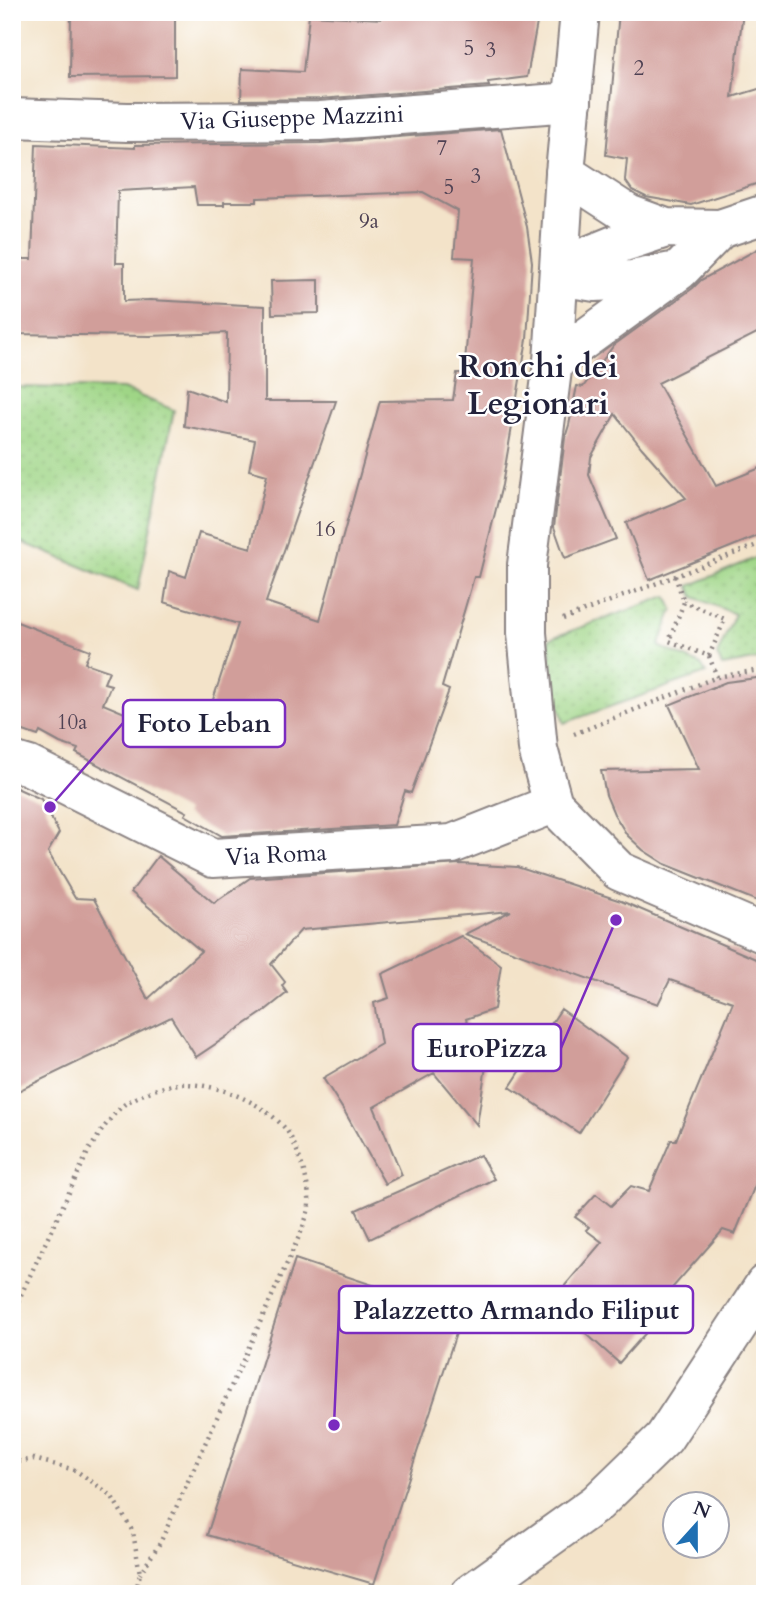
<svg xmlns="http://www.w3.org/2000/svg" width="777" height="1606" font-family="Cardo,serif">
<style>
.grass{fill:url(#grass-dots);stroke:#607c60;stroke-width:2}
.building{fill:#d19e9a;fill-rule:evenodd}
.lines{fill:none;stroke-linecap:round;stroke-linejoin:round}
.minor-casing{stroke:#8a8282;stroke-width:42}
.major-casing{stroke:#8a8282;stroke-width:42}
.path{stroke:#8a8282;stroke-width:4.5;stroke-dasharray:2 5;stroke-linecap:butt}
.minor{stroke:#fff;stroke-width:38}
.major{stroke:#fff;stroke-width:38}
.labels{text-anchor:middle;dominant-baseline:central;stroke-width:5;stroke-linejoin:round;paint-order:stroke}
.number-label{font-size:21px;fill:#4e4153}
.street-label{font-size:24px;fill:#22223b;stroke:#fff}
.district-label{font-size:32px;font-weight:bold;fill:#22223b;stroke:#fff}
.leader{fill:none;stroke:#7b2cbf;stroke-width:2.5}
.callout-dot{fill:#7b2cbf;stroke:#fff;stroke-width:2.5}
.callout{fill:#fff;stroke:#7b2cbf;stroke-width:2.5}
.callout-label{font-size:26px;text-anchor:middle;font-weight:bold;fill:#22223b}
</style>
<defs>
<pattern id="grass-dots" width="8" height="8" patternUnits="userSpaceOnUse" patternTransform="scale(1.75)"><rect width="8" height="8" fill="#9fd586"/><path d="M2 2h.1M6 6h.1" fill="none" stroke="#89b775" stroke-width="1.8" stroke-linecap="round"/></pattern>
</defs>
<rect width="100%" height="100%" fill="#fff"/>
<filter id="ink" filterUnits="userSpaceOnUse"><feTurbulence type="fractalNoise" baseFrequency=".0143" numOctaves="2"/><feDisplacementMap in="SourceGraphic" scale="14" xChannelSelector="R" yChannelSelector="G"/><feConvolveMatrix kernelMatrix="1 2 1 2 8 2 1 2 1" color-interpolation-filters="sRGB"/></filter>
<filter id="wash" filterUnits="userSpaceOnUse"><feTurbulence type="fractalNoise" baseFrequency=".00686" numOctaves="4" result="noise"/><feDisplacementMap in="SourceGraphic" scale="28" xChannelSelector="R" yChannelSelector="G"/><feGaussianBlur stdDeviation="1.57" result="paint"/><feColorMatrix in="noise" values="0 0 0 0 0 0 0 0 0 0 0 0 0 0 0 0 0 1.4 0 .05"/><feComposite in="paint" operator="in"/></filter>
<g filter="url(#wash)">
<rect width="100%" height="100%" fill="#f3e3c9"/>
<path class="grass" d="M 12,387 L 123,389 L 174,410 L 138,590 L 12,538 Z
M 765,554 L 765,658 L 722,666 L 717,655 L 735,614 L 694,597 L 689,586 Z
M 667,596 L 673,609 L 659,646 L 701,665 L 706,673 L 564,723 L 554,687 L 549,639 Z"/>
<g id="blocks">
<path class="building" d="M 71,12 L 175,12 L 175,76 L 70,77 Z
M 382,12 L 539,12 L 527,77 L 488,82 L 489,86 L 319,99 L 241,100 L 242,69 L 303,72 L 309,15 L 381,19 Z
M 619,12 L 743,12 L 732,97 L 765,87 L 765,181 L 691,205 L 646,197 L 632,190 L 625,180 L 627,159 L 606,155 Z
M 501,129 L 527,227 L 532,262 L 527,339 L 502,485 L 479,577 L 474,577 L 442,687 L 449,690 L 411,793 L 405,791 L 394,825 L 222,836 L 185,815 L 187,812 L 76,753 L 78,749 L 60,743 L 40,732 L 38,736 L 12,727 L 12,620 L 90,650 L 85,663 L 109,671 L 104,683 L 111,685 L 103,704 L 172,733 L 177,723 L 203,730 L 238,624 L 164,602 L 169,571 L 186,577 L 199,533 L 251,548 L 267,475 L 249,470 L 255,440 L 184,426 L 187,388 L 226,402 L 227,333 L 150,336 L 12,334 L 12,259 L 32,259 L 36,144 L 135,148 L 135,145 L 320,143 ZM 194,187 L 197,205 L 224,205 L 224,202 L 257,202 L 257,198 L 423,192 L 458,211 L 454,257 L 474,258 L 464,373 L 457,373 L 453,400 L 380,401 L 320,620 L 266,602 L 336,401 L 265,401 L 265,306 L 150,300 L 124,301 L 124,263 L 116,263 L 118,191 Z
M 765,245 L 765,329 L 658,383 L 716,486 L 765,466 L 765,533 L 649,580 L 626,523 L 686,498 L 642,448 L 615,414 L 591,457 L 589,475 L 616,539 L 565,558 L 554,527 L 565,438 L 569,425 L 577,386 L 583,387 L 614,345 L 693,288 L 701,280 Z
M 319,280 L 319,313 L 272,314 L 271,281 Z
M 765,677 L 765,904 L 665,864 L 643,850 L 627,835 L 614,814 L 606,795 L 601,771 L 699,769 L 669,705 L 726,682 Z
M 12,786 L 41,799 L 59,833 L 48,852 L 75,898 L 94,899 L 148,999 L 201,951 L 131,892 L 158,856 L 214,903 L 250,878 L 460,864 L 517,867 L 621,901 L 765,963 L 765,1161 L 735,1234 L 723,1230 L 659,1303 L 666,1310 L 619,1363 L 551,1302 L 602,1242 L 586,1230 L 589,1227 L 575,1217 L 596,1194 L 611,1206 L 631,1186 L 649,1191 L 671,1140 L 676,1140 L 733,1002 L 670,980 L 658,1004 L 465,934 L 511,911 L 301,930 L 271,964 L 285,982 L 282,986 L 287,993 L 262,1013 L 196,1057 L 171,1017 L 12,1094 Z
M 461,936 L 501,965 L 494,1009 L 466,1019 L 473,1048 L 486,1066 L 477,1125 L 434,1073 L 374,1107 L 402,1175 L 385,1184 L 346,1114 L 323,1078 L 381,1044 L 374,1003 L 389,998 L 382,974 Z
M 561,1009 L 627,1057 L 579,1133 L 510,1087 Z
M 480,1155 L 494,1179 L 370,1239 L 356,1210 Z
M 295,1259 L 462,1315 L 374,1584 L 207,1535 Z"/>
</g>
</g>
<g filter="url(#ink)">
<use href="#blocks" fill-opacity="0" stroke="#8a8282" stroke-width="2"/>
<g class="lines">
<g class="minor-casing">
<path id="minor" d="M 12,118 L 127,122 L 320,121 L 572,102
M 565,173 L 628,214 L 666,228 L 720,229
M 559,276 L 595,282 L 632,280 L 671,272
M 559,276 L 585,257 L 612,246 L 666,228
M 553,362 L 680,270 L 720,229 L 765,214
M 12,761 L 29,766 L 213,858 L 452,844 L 553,804
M 470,1594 L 597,1503 L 664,1438 L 765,1284"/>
</g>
<g class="major-casing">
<path id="major" d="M 580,12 L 565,173 L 553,362 L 527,565 L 527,633 L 538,749 L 553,804 L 619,871 L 765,934"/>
</g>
<path class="path" d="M 675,576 L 684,602 L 669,641 L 709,656 L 725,619 L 684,602
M 563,619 L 765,542
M 709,656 L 717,677
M 574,734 L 717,677 L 765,669
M 12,1314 L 89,1150 C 99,1135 110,1116 125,1104 C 138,1095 164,1085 180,1084 C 215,1083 258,1100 282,1125 C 293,1136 298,1154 303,1168 C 306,1178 310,1194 309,1205 C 309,1213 304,1222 302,1230 L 160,1543 L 140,1574
M 12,1463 L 34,1459 L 75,1470 L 111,1495 L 133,1532 L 140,1574 L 135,1594"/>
<use href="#minor" class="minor"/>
<use href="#major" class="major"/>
</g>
</g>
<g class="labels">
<g class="number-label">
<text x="469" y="48">5</text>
<text x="491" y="50">3</text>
<text x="639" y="68">2</text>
<text x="442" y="148">7</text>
<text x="476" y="176">3</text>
<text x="449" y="187">5</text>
<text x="369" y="221">9a</text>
<text x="325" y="529">16</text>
<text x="72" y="722">10a</text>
</g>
<g class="street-label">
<text transform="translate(292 118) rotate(-2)">Via Giuseppe Mazzini</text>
<text transform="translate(276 855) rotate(-3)">Via Roma</text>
</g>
<g class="district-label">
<text x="538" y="367">Ronchi dei<tspan x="538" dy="37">Legionari</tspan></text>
</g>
</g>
<path class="leader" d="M50 807L123 723M616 920L561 1048M334 1425L339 1310"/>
<g class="callout-dot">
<circle cx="50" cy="807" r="7"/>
<circle cx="616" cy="920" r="7"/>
<circle cx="334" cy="1425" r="7"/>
</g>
<g class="callout">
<rect x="123" y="700" width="162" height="47" rx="7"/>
<rect x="413" y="1024" width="148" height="47" rx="7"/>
<rect x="339" y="1286" width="354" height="47" rx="7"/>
</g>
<g class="callout-label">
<text x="204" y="732">Foto Leban</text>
<text x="487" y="1057">EuroPizza</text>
<text x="516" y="1319">Palazzetto Armando Filiput</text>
</g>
<rect width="777" height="1606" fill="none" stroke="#fff" stroke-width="42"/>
<g transform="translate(696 1525) rotate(21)"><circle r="33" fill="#ffffff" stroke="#a7a7b1" stroke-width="2"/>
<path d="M0-5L12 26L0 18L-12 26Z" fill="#1f6fb2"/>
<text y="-10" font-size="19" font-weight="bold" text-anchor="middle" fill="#22223b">N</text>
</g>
</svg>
